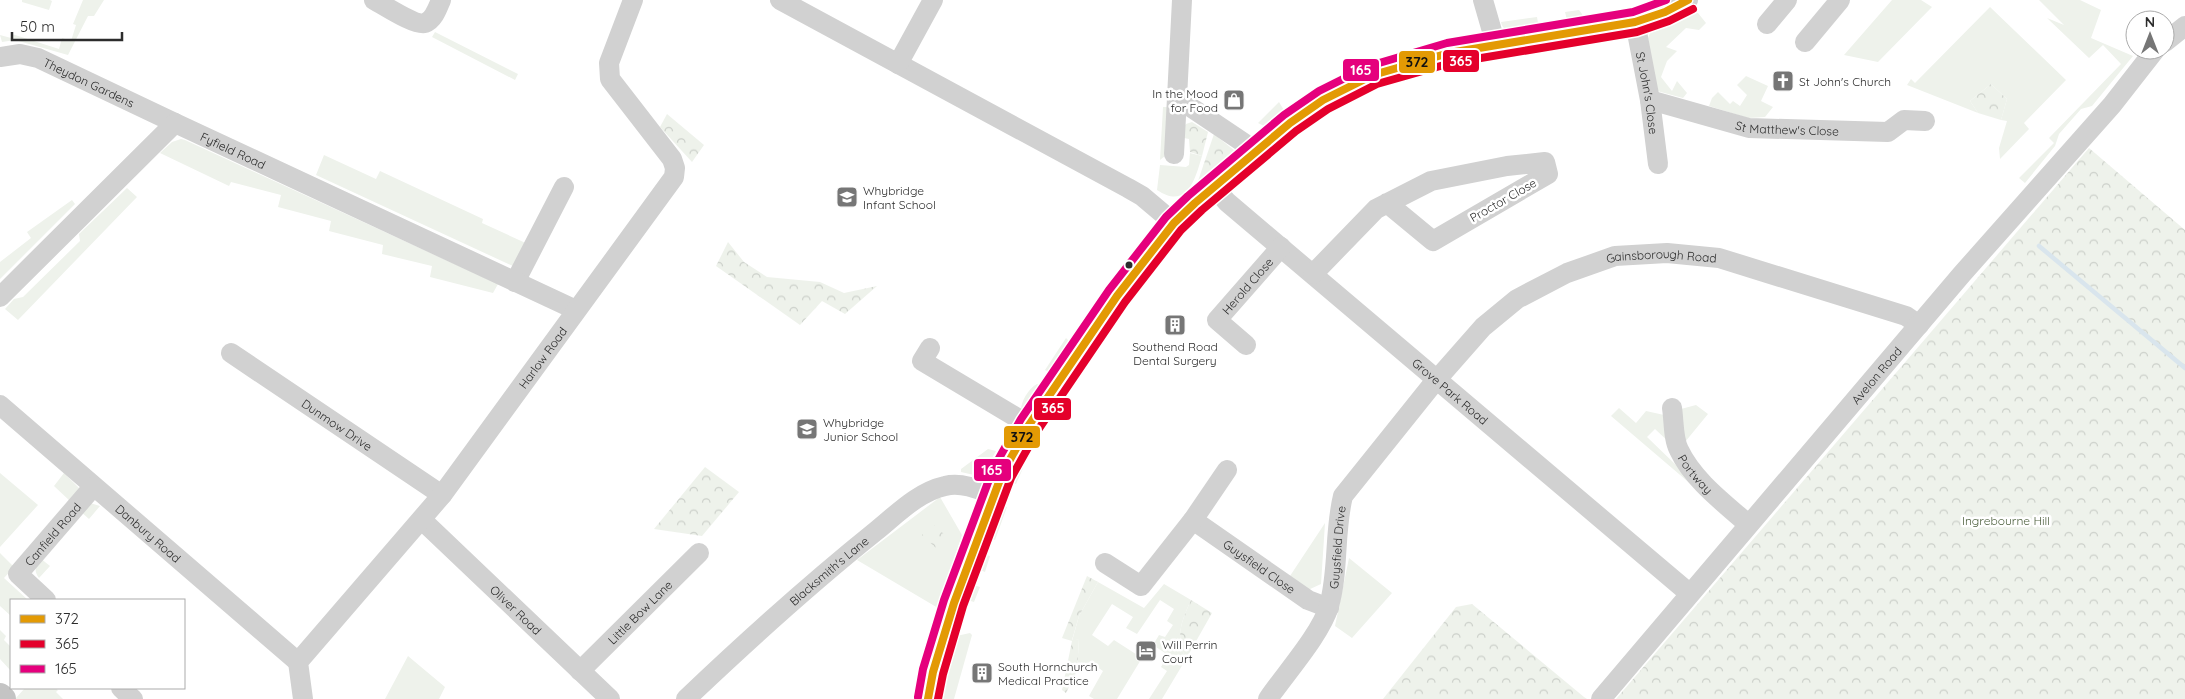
<svg xmlns="http://www.w3.org/2000/svg" width="2185" height="699" font-family="Quicksand,sans-serif">
<style>
.green{fill:#eef2eb}
.forest{fill:url(#forest-crowns)}
.lines{fill:none;stroke-linecap:round;stroke-linejoin:round}
.stream{stroke:#d9e5ed;stroke-width:4.5}
.minor{stroke:#d1d1d1;stroke-width:20}
.major{stroke:#c4c4c4;stroke-width:26}
.bus-1-casing{stroke:#fff;stroke-width:11}
.bus-2-casing{stroke:#fff;stroke-width:11}
.bus-3-casing{stroke:#fff;stroke-width:11}
.bus-1{stroke:#e39a04;stroke-width:8}
.bus-2{stroke:#e4002b;stroke-width:8}
.bus-3{stroke:#e5007d;stroke-width:8}
.bus-dot{fill:#2c2c2c;stroke:#fff;stroke-width:2}
.labels{text-anchor:middle;dominant-baseline:central;stroke-width:5;stroke-linejoin:round;paint-order:stroke}
.poi-label{font-size:12px;fill:#2c2c2c;stroke:#fff;text-anchor:start}
.street-label{font-size:12px;fill:#2c2c2c;stroke:#fff}
.park-label{font-size:12px;fill:#4e613f;stroke:#fff}
.line-badge{stroke:#fff;stroke-width:2}
.badge-label{font-size:14px;text-anchor:middle;font-weight:bold;fill:#fff}
.pale-badge-label{font-size:14px;text-anchor:middle;font-weight:bold;fill:#111}
</style>
<defs>
<pattern id="forest-crowns" width="20" height="18" patternUnits="userSpaceOnUse" patternTransform="scale(1.25)"><rect width="20" height="18" fill="#eef2eb"/><path d="M2 6a3 3 0 1 1 6 0M12 15a3 3 0 1 1 6 0" fill="none" stroke="#ccd0ca"/></pattern>
</defs>
<rect width="100%" height="100%" fill="#fff"/>
<path class="green" d="M 22,0 L 50,0 L 52,1 L 49,10 L 22,2 Z
M 83,0 L 104,0 L 94,16 L 88,16 L 68,55 L 15,40 L 2,42 L 0,35 L 11,38 L 12,34 L 59,49 L 62,38 L 71,41 L 76,25 L 73,24 Z
M 1892,0 L 1921,0 L 1932,7 L 1878,62 L 1844,55 Z
M 2039,0 L 2080,0 L 2101,10 L 2091,38 L 2133,56 L 2092,106 L 2081,109 L 2059,134 L 2055,146 L 2025,183 L 2019,178 L 2054,143 L 2049,138 L 2121,64 L 2103,45 L 2089,58 L 2047,18 L 2064,25 Z
M 1990,7 L 2066,80 L 2024,123 L 2029,129 L 2000,159 L 1999,148 L 2007,121 L 2001,120 L 2007,99 L 1991,84 L 1970,101 L 1978,113 L 1907,85 L 1911,79 L 1915,83 Z
M 1579,10 L 1582,14 L 1583,22 L 1568,24 L 1565,12 Z
M 1693,12 L 1698,13 L 1706,23 L 1699,30 L 1686,28 L 1666,47 L 1677,51 L 1667,61 L 1661,77 L 1672,91 L 1677,81 L 1687,93 L 1683,98 L 1657,91 L 1648,38 L 1651,31 Z
M 1537,17 L 1539,29 C 1527,30 1504,38 1501,22 Z
M 435,32 L 518,74 L 515,80 L 432,37 Z
M 1746,76 L 1768,86 L 1761,101 L 1773,107 L 1765,117 L 1748,118 L 1709,106 L 1712,98 L 1718,92 L 1730,104 L 1733,101 L 1740,106 L 1747,95 L 1737,85 Z
M 1279,102 L 1285,112 L 1264,126 L 1258,123 Z
M 1163,107 L 1169,107 L 1165,156 L 1160,160 Z
M 181,139 L 185,140 L 498,284 L 493,293 L 430,277 L 432,266 L 382,254 L 383,245 L 329,231 L 331,221 L 278,207 L 281,195 L 231,182 L 229,186 L 160,153 L 172,142 Z
M 1190,153 L 1202,156 C 1195,180 1187,210 1157,190 L 1160,165 L 1186,167 L 1189,165 Z
M 324,155 L 376,179 L 380,171 L 483,219 L 482,223 L 530,245 L 517,268 L 316,175 Z
M 127,188 L 137,197 L 18,320 L 5,309 L 14,299 L 23,297 L 80,241 L 79,234 Z
M 72,200 L 75,204 L 0,279 L 0,262 L 31,238 L 27,232 Z
M 1099,297 L 1103,300 L 1085,330 L 1079,326 Z
M 1066,338 L 1073,345 L 1053,374 L 1045,370 Z
M 1037,384 L 1041,386 L 1039,389 L 1041,391 L 1025,416 L 1021,412 C 1020,403 1028,389 1037,384 Z
M 1696,405 L 1708,414 L 1685,442 L 1681,409 Z
M 1619,408 L 1636,423 L 1646,411 L 1664,415 L 1672,445 L 1655,429 L 1647,437 L 1734,521 L 1611,416 Z
M 988,449 L 996,451 L 984,472 L 974,475 L 961,472 L 961,469 Z
M 1015,464 L 1023,468 L 1016,484 L 1008,481 Z
M 0,473 L 38,505 L 0,547 Z
M 64,473 L 80,489 L 71,502 L 54,486 Z
M 940,497 L 962,535 L 938,608 L 857,560 Z
M 90,503 L 100,506 L 89,519 L 80,511 Z
M 997,504 L 1007,507 L 995,540 L 985,536 Z
M 1325,523 L 1321,584 L 1308,590 L 1290,576 Z
M 0,553 L 14,567 L 4,578 L 28,600 L 11,600 L 11,616 L 0,606 Z
M 980,553 L 990,556 L 985,572 L 975,568 Z
M 40,558 L 50,566 L 39,578 C 33,570 36,566 40,558 Z
M 1349,558 L 1392,593 L 1352,638 L 1335,626 Z
M 1098,582 L 1144,608 L 1164,584 L 1191,600 C 1181,622 1175,637 1186,659 L 1162,699 L 1149,699 L 1167,671 L 1161,667 L 1168,655 L 1153,645 L 1159,635 L 1165,637 L 1173,625 L 1167,621 L 1174,609 L 1160,600 L 1137,634 L 1126,628 L 1133,617 L 1112,604 L 1092,635 L 1108,646 L 1114,640 L 1142,658 L 1117,699 L 1094,699 L 1089,696 L 1103,671 L 1090,662 L 1083,673 L 1077,671 L 1079,639 L 1072,641 L 1079,616 Z
M 970,584 L 980,587 L 974,602 L 964,599 Z
M 0,630 L 6,636 L 4,640 L 11,647 L 11,671 L 0,659 Z
M 970,633 L 972,635 L 954,699 L 939,699 L 938,684 L 952,637 Z
M 408,656 L 445,687 L 439,699 L 385,699 Z
M 25,688 L 55,688 L 58,690 L 56,692 L 63,699 L 15,699 Z"/>
<path class="forest" d="M 1991,84 L 2007,99 L 2001,120 L 1978,113 L 1970,101 Z
M 667,114 L 704,145 L 692,162 L 660,127 Z
M 1192,122 L 1208,132 L 1202,156 L 1190,152 L 1189,139 L 1184,138 L 1182,129 L 1186,124 Z
M 1214,134 L 1235,151 L 1198,181 Z
M 2089,148 L 2185,230 L 2185,699 L 1616,699 Z
M 728,242 L 744,262 L 767,277 L 820,282 L 844,293 L 877,286 L 845,314 L 822,301 L 800,325 L 716,266 Z
M 705,467 L 739,492 L 702,536 L 654,529 Z
M 932,523 L 946,536 L 937,549 L 922,535 Z
M 1087,576 L 1098,582 L 1079,616 L 1072,640 L 1079,639 L 1077,671 L 1066,693 L 1062,690 L 1072,641 L 1062,638 Z
M 1191,600 L 1212,613 L 1186,659 C 1175,637 1181,622 1191,600 Z
M 1472,604 L 1584,697 L 1587,699 L 1383,699 L 1456,607 Z"/>
<g class="lines">
<path class="stream" d="M 2039,246 L 2185,368"/>
<g class="minor">
<path d="M 374,0 C 384,5 415,26 425,23 C 434,20 438,7 441,0"/>
<path d="M 780,0 L 1128,188 L 1142,196 L 1174,223"/>
<path d="M 1182,0 L 1177,98 L 1244,143 L 1253,154"/>
<path d="M 1483,0 L 1496,45"/>
<path id="s1" d="M 1635,22 L 1650,100 L 1658,164"/>
<path d="M 1767,24 L 1787,0"/>
<path d="M 1805,42 L 1840,0"/>
<path d="M 2165,42 L 2185,26"/>
<path id="s2" d="M 0,57 L 20,54 L 38,58 L 175,123"/>
<path d="M 898,64 L 933,0"/>
<path id="s3" d="M 1650,100 L 1749,128 L 1888,132 L 1904,120 L 1925,121"/>
<path d="M 1174,154 L 1177,98"/>
<path id="s4" d="M 1215,188 L 1227,202 L 1689,593"/>
<path d="M 1313,274 L 1376,209 L 1431,181 L 1507,166 L 1545,162 L 1548,174 L 1433,241 L 1387,203"/>
<path d="M 515,282 L 564,187"/>
<path id="s5" d="M 0,297 L 175,123 L 576,310"/>
<path id="s6" d="M 1246,345 L 1217,320 L 1281,247"/>
<path d="M 930,348 L 922,361 L 1029,425"/>
<path id="s7" d="M 231,353 L 442,495"/>
<path id="s8" d="M 0,405 L 298,662"/>
<path id="s9" d="M 1672,408 C 1674,420 1673,439 1679,450 C 1693,480 1724,503 1748,524"/>
<path id="s10" d="M 422,520 L 610,699"/>
<path id="s11" d="M 1193,520 L 1308,600 L 1329,608"/>
<path d="M 1105,563 L 1141,586 L 1193,520 L 1227,470"/>
<path id="s12" d="M 46,600 L 18,574 L 93,487"/>
<path id="s13" d="M 580,671 L 699,553"/>
<path d="M 121,688 L 133,699"/>
<path id="s14" d="M 303,699 L 298,662 L 442,495 L 674,177 L 675,168 L 672,159 L 610,79 L 609,63 L 633,0"/>
<path id="s15" d="M 686,699 C 747,641 810,584 876,531 C 897,514 918,492 945,486 C 961,482 978,489 993,495"/>
<path d="M 928,699 L 933,672 L 954,603 L 1002,474 L 1029,425 L 1117,296 L 1174,223 L 1195,203 L 1290,123 L 1323,100 L 1373,75 L 1449,53 L 1635,22 L 1665,12 L 1688,0"/>
<path id="s16" d="M 1268,699 C 1285,674 1321,634 1329,606 C 1339,571 1334,532 1343,496 L 1432,385 L 1483,327 L 1517,299 L 1567,273 L 1615,256 L 1667,253 L 1719,258 L 1906,316 L 1919,325"/>
<path id="s17" d="M 1601,699 L 1962,274 L 2112,105 L 2155,50"/>
</g>
<path class="major" d="M 0,696 L 3,699"/>
<g class="bus-1-casing">
<path id="bus-1" d="M 928,699 L 933,672 L 954,603 L 1002,474 L 1029,425 L 1117,296 L 1174,223 L 1195,203 L 1290,123 L 1323,100 L 1373,75 L 1449,53 L 1635,22 L 1665,12 L 1688,0"/>
</g>
<g class="bus-2-casing">
<path id="bus-2" d="M 938,699 L 943,674 L 963,606 L 1011,478 L 1038,430 L 1125,302 L 1181,230 L 1202,210 L 1296,131 L 1328,109 L 1377,84 L 1451,63 L 1637,32 L 1669,21 L 1693,9"/>
</g>
<g class="bus-3-casing">
<path id="bus-3" d="M 918,697 L 923,669 L 944,600 L 993,469 L 1021,419 L 1109,290 L 1166,217 L 1188,196 L 1284,115 L 1319,91 L 1369,66 L 1447,43 L 1633,12 L 1666,0"/>
</g>
<use href="#bus-1" class="bus-1"/>
<use href="#bus-2" class="bus-2"/>
<use href="#bus-3" class="bus-3"/>
</g>
<defs>
<g id="church-square" transform="scale(1.125)"><rect x="-9" y="-9" width="18" height="18" rx="4" fill="#767676" stroke="#fff"/><path d="M-1.2-6h2.4v3.5h3.3v2.4h-3.3V6h-2.4V-.1h-3.3v-2.4h3.3Z" fill="#fff"/></g>
<g id="shop-square" transform="scale(1.125)"><rect x="-9" y="-9" width="18" height="18" rx="4" fill="#767676" stroke="#fff"/><path d="M-5-2.5h2.3a2.7 3.5 0 0 1 5.4 0H5L5.5 6h-11ZM-1.5-2.5h3a1.5 2.3 0 0 0-3 0Z" fill="#fff"/></g>
<g id="school-square" transform="scale(1.125)"><rect x="-9" y="-9" width="18" height="18" rx="4" fill="#767676" stroke="#fff"/><path d="M0-5L7-2L0 1L-7-2ZM-4 1L0 2.5L4 1V4Q0 6-4 4Z" fill="#fff"/></g>
<g id="building-square" transform="scale(1.125)"><rect x="-9" y="-9" width="18" height="18" rx="4" fill="#767676" stroke="#fff"/><path d="M-4-6H4V6H1V3H-1V6H-4ZM-2.5-4.3h1.7v1.8h-1.7ZM.8-4.3h1.7v1.8H.8ZM-2.5-1h1.7V.8h-1.7ZM.8-1h1.7V.8H.8Z" fill="#fff"/></g>
<g id="hotel-square" transform="scale(1.125)"><rect x="-9" y="-9" width="18" height="18" rx="4" fill="#767676" stroke="#fff"/><path d="M-6-4.5h1.5V1H6V5H4.5V3h-9V5H-6ZM-4 0a1.8 1.8 0 1 1 3.6 0ZM.5 0V-2.5h3Q6-2.5 6 0Z" fill="#fff"/></g>
</defs>
<g fill-rule="evenodd">
<use href="#church-square" x="1783" y="81"/>
<use href="#shop-square" x="1234" y="100"/>
<use href="#school-square" x="847" y="197"/>
<use href="#building-square" x="1175" y="325"/>
<use href="#school-square" x="807" y="429"/>
<use href="#hotel-square" x="1146" y="651"/>
<use href="#building-square" x="982" y="673"/>
</g>
<circle class="bus-dot" cx="1129" cy="265" r="4.5"/>
<g class="labels">
<g class="poi-label">
<text x="1799" y="81">St John's Church</text>
<text x="1218" y="93" text-anchor="end">In the Mood<tspan x="1218" dy="14">for Food</tspan></text>
<text x="863" y="190">Whybridge<tspan x="863" dy="14">Infant School</tspan></text>
<text x="1175" y="346" text-anchor="middle">Southend Road<tspan x="1175" dy="14">Dental Surgery</tspan></text>
<text x="823" y="422">Whybridge<tspan x="823" dy="14">Junior School</tspan></text>
<text x="1162" y="644">Will Perrin<tspan x="1162" dy="14">Court</tspan></text>
<text x="998" y="666">South Hornchurch<tspan x="998" dy="14">Medical Practice</tspan></text>
</g>
<g class="street-label">
<text stroke="none"><textPath href="#s2" startOffset="95">Theydon Gardens</textPath></text>
<text stroke="none"><textPath href="#s1" startOffset="72">St John's Close</textPath></text>
<text stroke="none"><textPath href="#s3" startOffset="141">St Matthew's Close</textPath></text>
<text stroke="none"><textPath href="#s5" startOffset="311">Fyfield Road</textPath></text>
<text transform="translate(1503 200) rotate(-30)">Proctor Close</text>
<text stroke="none"><textPath href="#s16" startOffset="640">Gainsborough Road</textPath></text>
<text stroke="none"><textPath href="#s6" startOffset="84">Herold Close</textPath></text>
<text stroke="none"><textPath href="#s14" startOffset="428">Harlow Road</textPath></text>
<text stroke="none"><textPath href="#s17" startOffset="425">Avelon Road</textPath></text>
<text stroke="none"><textPath href="#s4" startOffset="311">Grove Park Road</textPath></text>
<text stroke="none"><textPath href="#s7" startOffset="128">Dunmow Drive</textPath></text>
<text stroke="none"><textPath href="#s9" startOffset="72">Portway</textPath></text>
<text stroke="none"><textPath href="#s12" startOffset="91">Canfield Road</textPath></text>
<text stroke="none"><textPath href="#s8" startOffset="196">Danbury Road</textPath></text>
<text stroke="none"><textPath href="#s16" startOffset="171">Guysfield Drive</textPath></text>
<text stroke="none"><textPath href="#s11" startOffset="81">Guysfield Close</textPath></text>
<text stroke="none"><textPath href="#s15" startOffset="192">Blacksmith's Lane</textPath></text>
<text stroke="none"><textPath href="#s10" startOffset="130">Oliver Road</textPath></text>
<text stroke="none"><textPath href="#s13" startOffset="84">Little Bow Lane</textPath></text>
</g>
<g class="park-label">
<text x="2006" y="520">Ingrebourne Hill</text>
</g>
</g>
<g class="line-badge">
<rect x="1442" y="49" width="38" height="24" rx="5" fill="#e4002b"/>
<rect x="1398" y="50" width="38" height="24" rx="5" fill="#e39a04"/>
<rect x="1342" y="58" width="38" height="24" rx="5" fill="#e5007d"/>
<rect x="1033" y="397" width="39" height="24" rx="5" fill="#e4002b"/>
<rect x="1003" y="425" width="38" height="24" rx="5" fill="#e39a04"/>
<rect x="973" y="458" width="39" height="24" rx="5" fill="#e5007d"/>
</g>
<g class="badge-label">
<text x="1461" y="66">365</text>
<text x="1361" y="75">165</text>
<text x="1053" y="413">365</text>
<text x="992" y="475">165</text>
</g>
<g class="pale-badge-label">
<text x="1417" y="67">372</text>
<text x="1022" y="442">372</text>
</g>
<rect x="10" y="599" width="175" height="90" fill="#ffffff" stroke="#ababab"/>
<rect x="20" y="615" width="25" height="8" fill="#e39a04" stroke="#ababab"/>
<text x="55" y="624" font-size="15" fill="#2c2c2c">372</text>
<rect x="20" y="640" width="25" height="8" fill="#e4002b" stroke="#ababab"/>
<text x="55" y="649" font-size="15" fill="#2c2c2c">365</text>
<rect x="20" y="665" width="25" height="8" fill="#e5007d" stroke="#ababab"/>
<text x="55" y="674" font-size="15" fill="#2c2c2c">165</text>
<g transform="translate(2150 35)"><circle r="24" fill="#ffffff" stroke="#ababab"/>
<path d="M0-4L9 19L0 12L-9 19Z" fill="#767676"/>
<text y="-8" font-size="14" font-weight="bold" text-anchor="middle" fill="#2c2c2c">N</text>
</g>
<path d="M12 32v8h110v-8" fill="none" stroke="#2c2c2c" stroke-width="2.5"/>
<text x="20" y="32" font-size="15" fill="#2c2c2c" stroke="#ffffff" stroke-width="4" paint-order="stroke">50 m</text>
</svg>
